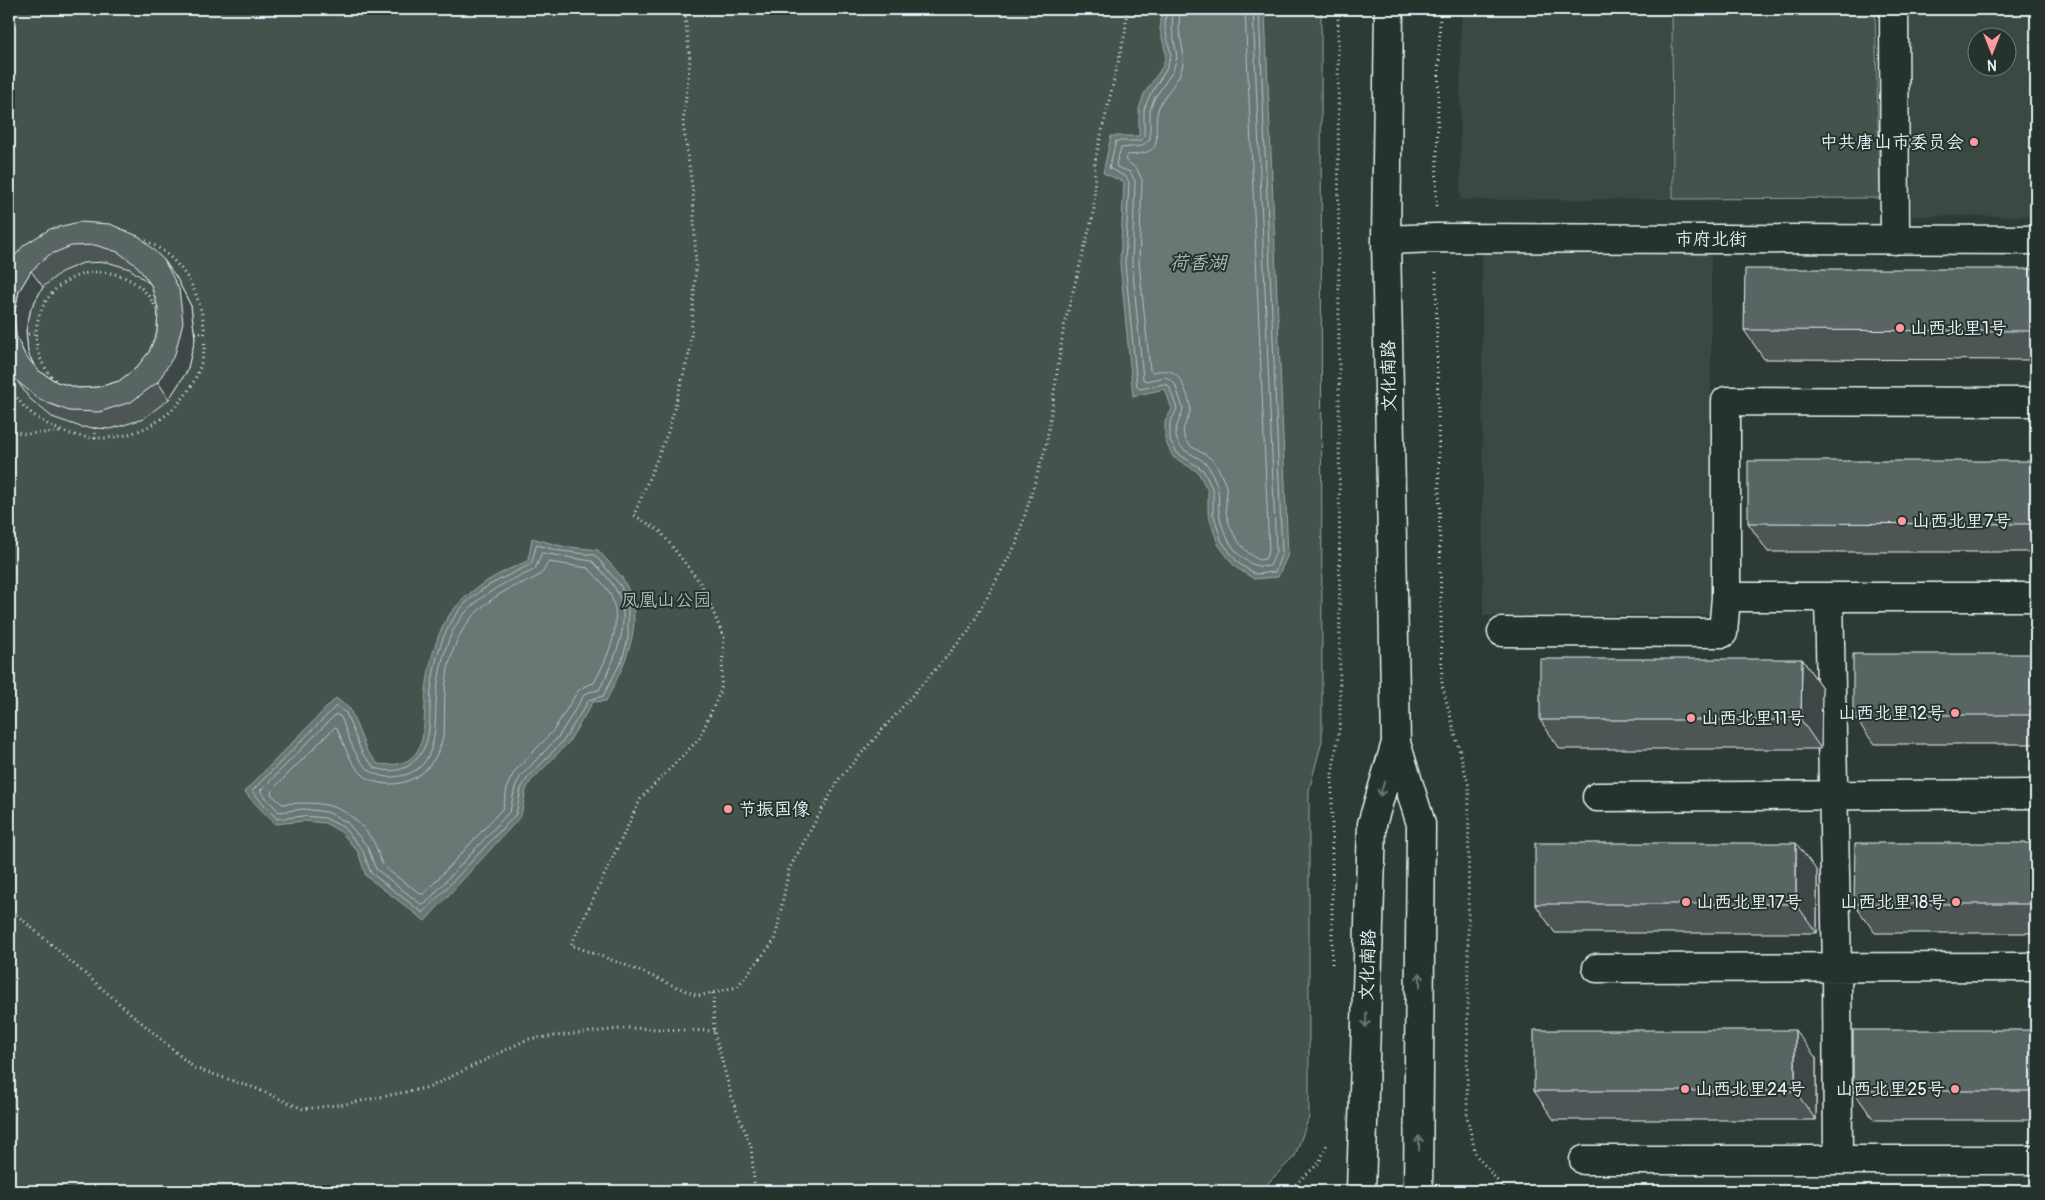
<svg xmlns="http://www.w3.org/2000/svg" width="2045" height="1200" font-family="Pangolin,'LXGW WenKai TC',sans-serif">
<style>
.built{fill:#3b4843;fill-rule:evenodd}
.green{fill:#45524e;stroke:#96a2a3}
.water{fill:#6b7775;stroke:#9da8a9}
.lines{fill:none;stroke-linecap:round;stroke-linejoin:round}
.shore{stroke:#b6c0c4;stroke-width:1}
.minor-casing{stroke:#e8f1f8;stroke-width:31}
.path{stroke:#e8f1f8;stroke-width:3;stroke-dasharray:1 4;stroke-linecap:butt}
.minor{stroke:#26332d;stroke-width:28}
.wall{fill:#4d5755;stroke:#e8f1f8;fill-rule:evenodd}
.shaded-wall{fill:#3e4745;stroke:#e8f1f8}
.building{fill:#596563;stroke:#e8f1f8;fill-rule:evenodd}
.oneway{stroke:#6a7674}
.poi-dot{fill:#ff9aa2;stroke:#26332d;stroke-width:2}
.labels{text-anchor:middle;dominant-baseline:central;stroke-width:4;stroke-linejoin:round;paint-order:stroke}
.poi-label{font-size:18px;fill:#e8f1f8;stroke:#26332d;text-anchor:start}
.street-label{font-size:18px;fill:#e8f1f8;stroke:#26332d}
.park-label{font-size:18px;fill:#afb9bc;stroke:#26332d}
.water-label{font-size:19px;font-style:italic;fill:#b0babd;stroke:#26332d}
</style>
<rect width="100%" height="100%" fill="#2e3b35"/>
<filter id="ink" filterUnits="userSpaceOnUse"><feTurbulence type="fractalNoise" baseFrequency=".02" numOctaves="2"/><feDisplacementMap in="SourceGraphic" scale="10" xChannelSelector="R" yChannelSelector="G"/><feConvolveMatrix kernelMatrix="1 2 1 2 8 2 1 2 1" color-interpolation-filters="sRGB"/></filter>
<g filter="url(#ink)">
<path class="built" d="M 1461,9 L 1672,9 L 1673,199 L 1460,200 Z
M 1909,9 L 2036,9 L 2036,216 L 1912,216 ZM 1978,38 L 2008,38 L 2008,68 L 1978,68 Z
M 1482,253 L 1711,253 L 1711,615 L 1483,616 Z"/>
<path class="green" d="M 9,9 L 1321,9 L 1322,741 L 1309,790 L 1309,1117 L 1295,1156 L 1266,1185 L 1254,1191 L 9,1191 Z
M 1672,9 L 1875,9 L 1880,198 L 1673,199 Z"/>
<path class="water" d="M 1162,9 L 1263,9 L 1265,13 L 1288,554 L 1278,577 L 1254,579 L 1235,567 L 1218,544 L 1208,514 L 1208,491 L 1198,472 L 1173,457 L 1165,440 L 1165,422 L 1172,409 L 1165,389 L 1133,396 L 1120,263 L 1124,182 L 1103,173 L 1111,136 L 1139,136 L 1139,109 L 1144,94 L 1163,66 L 1166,54 L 1160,29 Z
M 532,538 L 561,546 L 598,550 C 607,561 619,571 625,583 C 647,623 624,665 606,701 L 593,702 L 568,743 L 530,782 L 526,790 L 521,816 L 425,921 L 366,876 L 358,852 L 341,832 L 325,823 L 304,821 L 275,824 L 244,792 L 336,698 L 350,709 L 367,751 L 378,764 C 432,771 422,726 426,690 C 429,666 435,637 448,617 C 467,589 498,573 528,561 Z"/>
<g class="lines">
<path class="shore" d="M 1166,9 L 1165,28 L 1171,55 L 1167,68 L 1149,97 L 1144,109 L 1144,137 L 1139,141 L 1116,141 L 1109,168 L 1126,177 L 1129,182 L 1125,263 L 1137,387 L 1140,389 L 1164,384 L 1169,386 L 1177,409 L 1170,423 L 1170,440 L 1177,453 L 1203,470 L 1213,490 L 1213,513 L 1222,542 L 1238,563 L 1255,574 L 1275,572 L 1282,553 L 1259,9
M 1173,9 L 1172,28 L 1177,57 L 1173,71 L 1154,99 L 1150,110 L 1150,139 L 1142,146 L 1121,148 L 1116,164 L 1117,167 L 1130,172 L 1135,181 L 1132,263 L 1143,379 L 1146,381 L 1165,377 L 1171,380 L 1175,384 L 1183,408 C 1182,418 1174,425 1176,437 C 1179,453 1197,454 1206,464 C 1210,468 1212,473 1214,478 C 1220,490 1218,498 1219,511 C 1221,536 1243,572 1270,566 L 1276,552 L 1253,9
M 1180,9 C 1180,15 1179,22 1179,28 C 1181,45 1187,57 1180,74 C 1174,87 1162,96 1158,110 C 1151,138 1170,153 1127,155 L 1125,160 L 1137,169 L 1142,180 L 1139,262 L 1150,370 L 1152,372 C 1173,368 1179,373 1186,392 C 1188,398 1191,404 1190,411 C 1189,420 1181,426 1184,436 C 1187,448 1202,451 1210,458 C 1217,463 1220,473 1224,481 C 1229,491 1225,500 1226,511 C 1229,531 1242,551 1259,560 L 1265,559 L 1269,551 L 1245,9
M 537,545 L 560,551 L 595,555 L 620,585 L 628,603 L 628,639 L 622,660 L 603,696 L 589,700 L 564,740 L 526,780 L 521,789 L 516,814 L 423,913 L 371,873 L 362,849 L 343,827 L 325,818 L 303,816 L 277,819 L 252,791 L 336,706 L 346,713 L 362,753 L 375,768 C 387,772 401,772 411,764 C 435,745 428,717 431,690 C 434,667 439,641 452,621 C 471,589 501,580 531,564 Z
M 542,553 L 592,561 C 600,569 609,578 615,588 C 635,619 614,661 599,690 L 589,692 L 584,695 L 559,736 L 520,777 L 515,787 L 510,811 L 425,904 L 422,905 L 376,869 L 367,846 L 347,822 L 327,812 L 304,809 L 279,812 L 260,791 L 336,714 L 341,717 C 351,742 359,779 393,777 C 443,773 433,724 437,690 C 440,668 445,644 456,625 C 468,605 491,590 511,580 C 519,576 528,574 535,569 Z
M 549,562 L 588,568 C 595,575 604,584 609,592 C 625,621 608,657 594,683 L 585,686 L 578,691 L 553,731 L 515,771 L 508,784 L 503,808 L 424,894 L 421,894 C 409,885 394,876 384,866 C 378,859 378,848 373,841 C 348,803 324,801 282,804 L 271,794 L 272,790 L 335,727 L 337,728 C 348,754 356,784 390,784 C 420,784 440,760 444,731 C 445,719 444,706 445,693 C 446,672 452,646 464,628 C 476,609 497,594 517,585 C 524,582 531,581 538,576 C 544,573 545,566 549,562 Z"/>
<g class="minor-casing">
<path id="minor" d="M 1389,9 L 1386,240 L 1396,743 L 1421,824 L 1418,1191
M 1894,9 L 1895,240
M 1386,240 L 1435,238 L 2036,240
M 2036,402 L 1726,401 L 1726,597 L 2036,597
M 1829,597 L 1837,967 L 1838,1160
M 1502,632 L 1723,633 L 1726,597
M 1597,797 L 2036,794
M 1597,968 L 2036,967
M 1584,1160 L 2036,1160
M 1361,1191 L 1372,824 L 1396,743"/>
</g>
<path class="path" d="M 679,9 L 685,16 L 690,60 L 683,124 L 693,192 L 696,266 L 690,350 L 668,432 L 634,515 L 660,531 L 702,585 L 724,638 L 721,690 L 699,739 L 641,798 L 571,945 L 628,966 L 698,996 L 737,987 L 775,940 L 789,869 L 839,779 L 968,632 L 1016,544 L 1046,446 L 1064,326 L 1094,211 L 1095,161 L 1125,33 L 1127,9
M 685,16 L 691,9
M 1436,206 L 1440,9
M36 335a63 63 0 1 1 126 0a63 63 0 1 1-126 0Z
M 1436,272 L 1442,684 L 1469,787 L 1467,1117 L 1476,1155 L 1506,1191
M 190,333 L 205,333
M 23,334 L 35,334
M 9,385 C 18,403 33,417 51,426 C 108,456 179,428 200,367 C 209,342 204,313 194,290 C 184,268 164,247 141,239
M 9,430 L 25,434 L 63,432
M 95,439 L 95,424
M 9,908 L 194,1068 L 255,1088 L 303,1109 L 346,1104 L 430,1087 L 528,1039 L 629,1028 L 714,1031
M 1332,964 L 1332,774 L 1340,725 L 1338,9
M 713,993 L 714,1031 L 733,1102 L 751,1146 L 755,1191
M 1288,1191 L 1319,1163 L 1328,1142"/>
<use href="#minor" class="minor"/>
</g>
<path class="wall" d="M 140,237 L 176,277 L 191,306 L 195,339 L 187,371 L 169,399 L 143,419 L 111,429 L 81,427 L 52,417 L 29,398 L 9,369 L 24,245 ZM 107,262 L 130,269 L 149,283 L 151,285 L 158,308 L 157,332 L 149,352 L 136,368 L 119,381 L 99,387 L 78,388 L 57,382 L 39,371 L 34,365 L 28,353 L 26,331 L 31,308 L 43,287 L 61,272 L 83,263 Z
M 2036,269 L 2036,360 L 1764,359 L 1744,330 Z
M 2036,461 L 2036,552 L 1768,552 L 1748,523 Z
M 2036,654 L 2036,744 L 1874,744 L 1853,715 Z
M 1802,659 L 1822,688 L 1821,749 L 1560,749 L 1540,720 Z
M 2036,843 L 2036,933 L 1875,933 L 1854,904 Z
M 1817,871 L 1817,933 L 1555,933 L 1535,904 Z
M 2036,1030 L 2036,1120 L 1874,1120 L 1853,1091 Z
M 1816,1058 L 1816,1120 L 1554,1120 L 1534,1091 Z"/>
<path class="shaded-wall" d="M 164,260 L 176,277 L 191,306 L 195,339 L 187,371 L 169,399 L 158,382 Z
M 31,271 L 43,287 L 31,308 L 26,331 L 28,353 L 37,372 L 25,355 L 16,336 L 14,315 L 19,291 Z
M 1802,659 L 1822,688 L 1821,749 L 1801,720 Z
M 1796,843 L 1817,871 L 1817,933 L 1796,904 Z
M 1795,1030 L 1816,1058 L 1816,1120 L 1795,1091 Z"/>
<path class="building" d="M 79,222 L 110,224 L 140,237 L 164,260 L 179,289 L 183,322 L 175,354 L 158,382 L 131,402 L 99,412 L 69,411 L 40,400 L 17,381 L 9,369 L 9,263 L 24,245 L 50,229 ZM 95,245 L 118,252 L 137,266 L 151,285 L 158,308 L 157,332 L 149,352 L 136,368 L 119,381 L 99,387 L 78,388 L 57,382 L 39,371 L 25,355 L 16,336 L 14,315 L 19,291 L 31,271 L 49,255 L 71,246 Z
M 1745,269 L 2036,269 L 2036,331 L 1744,330 Z
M 1748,461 L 2036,461 L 2036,524 L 1748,523 Z
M 1853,654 L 2036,654 L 2036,715 L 1853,715 Z
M 1540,659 L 1802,659 L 1801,720 L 1540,720 Z
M 1535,843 L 1796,843 L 1796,904 L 1535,904 Z
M 1855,843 L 2036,843 L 2036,904 L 1854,904 Z
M 1534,1030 L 1795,1030 L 1795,1091 L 1534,1091 Z
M 1853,1030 L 2036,1030 L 2036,1091 L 1853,1091 Z"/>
<defs><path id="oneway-shaft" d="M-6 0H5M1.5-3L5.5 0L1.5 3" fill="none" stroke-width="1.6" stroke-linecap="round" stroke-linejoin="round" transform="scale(1.25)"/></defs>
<g class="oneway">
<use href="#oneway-shaft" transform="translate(1382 789) rotate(107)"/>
<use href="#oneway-shaft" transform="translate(1420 980) rotate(-90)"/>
<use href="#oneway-shaft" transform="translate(1366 1020) rotate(92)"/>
<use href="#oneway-shaft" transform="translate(1419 1143) rotate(-90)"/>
</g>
</g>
<g class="poi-dot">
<circle cx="1974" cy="142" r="5"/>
<circle cx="1900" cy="328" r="5"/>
<circle cx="1902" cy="521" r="5"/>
<circle cx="1955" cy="713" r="5"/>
<circle cx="1691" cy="718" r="5"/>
<circle cx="728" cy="809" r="5"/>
<circle cx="1686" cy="902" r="5"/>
<circle cx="1956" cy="902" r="5"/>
<circle cx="1685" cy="1089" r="5"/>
<circle cx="1955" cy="1089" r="5"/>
</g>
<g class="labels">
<g class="poi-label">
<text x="1964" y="142" text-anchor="end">中共唐山市委员会</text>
<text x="1910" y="328">山西北里1号</text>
<text x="1912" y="521">山西北里7号</text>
<text x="1945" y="713" text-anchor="end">山西北里12号</text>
<text x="1701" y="718">山西北里11号</text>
<text x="738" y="809">节振国像</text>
<text x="1696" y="902">山西北里17号</text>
<text x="1946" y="902" text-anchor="end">山西北里18号</text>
<text x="1695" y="1089">山西北里24号</text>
<text x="1945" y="1089" text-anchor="end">山西北里25号</text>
</g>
<g class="street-label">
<text x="1711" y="239">市府北街</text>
<text transform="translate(1389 376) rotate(-91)">文化南路</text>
<text transform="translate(1368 965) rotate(-88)">文化南路</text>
</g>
<g class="park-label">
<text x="666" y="600">凤凰山公园</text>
</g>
<g class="water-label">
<text x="1198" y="263">荷香湖</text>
</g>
</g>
<rect width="2045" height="1200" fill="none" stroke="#26332d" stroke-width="30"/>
<rect x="15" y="15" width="2015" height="1170" fill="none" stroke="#e8f1f8" stroke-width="2" filter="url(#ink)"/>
<g transform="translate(1992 52) rotate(180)"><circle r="24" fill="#26332d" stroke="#747f7e"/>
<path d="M0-4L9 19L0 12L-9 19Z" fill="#ff9aa2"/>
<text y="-8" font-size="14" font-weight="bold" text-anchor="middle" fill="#e8f1f8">N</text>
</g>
</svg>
